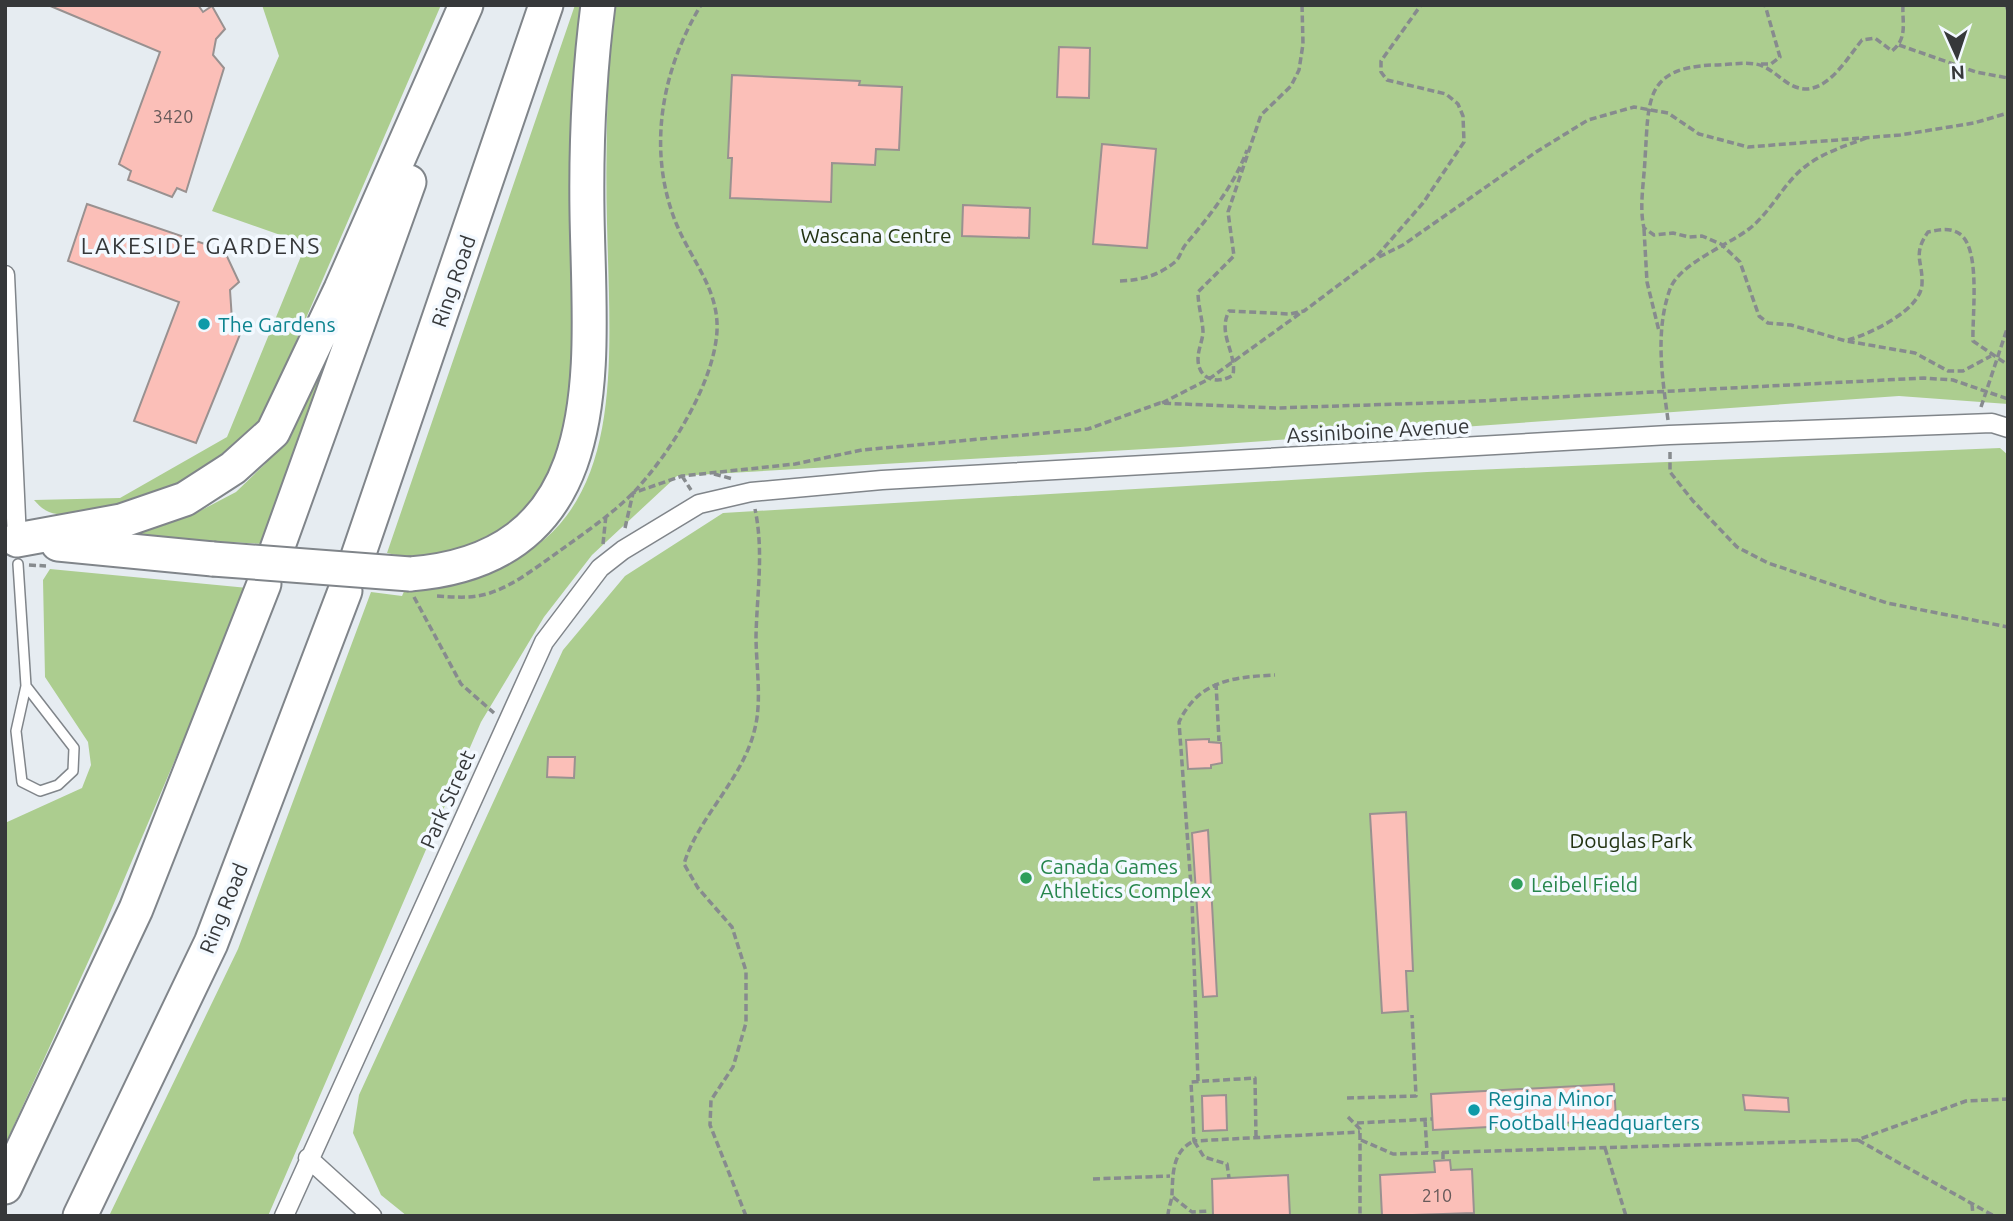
<svg xmlns="http://www.w3.org/2000/svg" width="2013" height="1221" font-family="Ubuntu,sans-serif">
<style>
.green{fill:#accd8f}
.building{fill:#fbbfb8;stroke:#999190;stroke-width:2}
.lines{fill:none;stroke-linecap:round;stroke-linejoin:round}
.service-casing{stroke:#80858a;stroke-width:12}
.minor-casing{stroke:#80858a;stroke-width:21}
.motorway-casing{stroke:#80858a;stroke-width:37}
.path{stroke:#878b8e;stroke-width:3.5;stroke-dasharray:7 3.5;stroke-linecap:butt}
.service{stroke:#fff;stroke-width:9}
.minor{stroke:#fff;stroke-width:18}
.motorway{stroke:#fff;stroke-width:33}
.motorway-bridge-casing{stroke:#80858a;stroke-width:37;stroke-linecap:butt}
.motorway-bridge{stroke:#fff;stroke-width:33}
.culture-dot{fill:#0f9aa8;stroke:#f3f9ff;stroke-width:2.5}
.leisure-dot{fill:#2e9e5b;stroke:#f3f9ff;stroke-width:2.5}
.labels{text-anchor:middle;dominant-baseline:central;stroke-width:7;stroke-linejoin:round;paint-order:stroke}
.number-label{font-size:18px;fill:#675a5a}
.park-label{font-size:21px;fill:#233413;stroke:#f3f9ff}
.street-label{font-size:21px;fill:#36383a;stroke:#f3f9ff}
.culture-label{font-size:21px;fill:#0d838f;stroke:#f3f9ff;text-anchor:start}
.leisure-label{font-size:21px;fill:#27864d;stroke:#f3f9ff;text-anchor:start}
.neighbourhood-label{font-size:23px;letter-spacing:2px;fill:#36383a;stroke:#f3f9ff}
</style>
<rect width="100%" height="100%" fill="#e6ecf1"/>
<path class="green" d="M 262,5 L 441,5 L 263,418 C 242,445 220,472 189,487 C 158,502 90,515 57,514 C 47,513 40,507 34,500 L 120,498 L 227,437 L 306,244 L 212,211 L 279,56 Z
M 575,5 L 593,5 L 576,419 L 539,506 L 476,550 L 420,560 L 387,553 Z
M 611,5 L 2008,5 L 2008,404 L 1899,396 L 1180,447 L 677,476 L 592,555 L 544,617 L 481,722 L 268,1216 L 109,1216 L 238,949 L 371,592 L 402,596 L 406,587 C 633,571 611,396 607,223 C 605,150 608,78 611,5 Z
M 382,211 L 266,544 L 111,536 L 111,532 L 196,513 L 236,492 L 265,464 L 292,421 Z
M 2000,448 L 2008,455 L 2008,1216 L 407,1216 L 381,1195 L 353,1133 L 359,1095 L 563,650 L 625,576 L 723,513 L 1427,472 Z
M 50,569 L 248,588 L 103,929 L 5,1145 L 5,823 L 82,788 L 91,765 L 88,742 L 45,677 L 43,580 Z"/>
<path class="building" d="M 48,5 L 198,5 L 203,12 L 212,6 L 225,29 L 216,39 L 213,55 L 224,68 L 186,192 L 177,188 L 172,197 L 128,180 L 131,171 L 119,164 L 160,52 Z
M 1059,47 L 1090,48 L 1089,98 L 1057,97 Z
M 732,75 L 860,81 L 859,85 L 902,87 L 899,150 L 876,149 L 875,165 L 832,163 L 831,202 L 730,198 L 732,158 L 728,158 Z
M 1102,144 L 1156,149 L 1147,248 L 1093,244 Z
M 87,204 L 208,245 L 213,255 L 224,250 L 239,282 L 230,290 L 232,320 L 243,327 L 196,443 L 134,421 L 179,302 L 68,261 Z
M 963,205 L 1030,208 L 1029,238 L 962,236 Z
M 1209,739 L 1209,742 L 1221,743 L 1222,763 L 1211,765 L 1211,768 L 1188,769 L 1186,740 Z
M 548,757 L 575,757 L 574,778 L 547,777 Z
M 1406,812 L 1413,971 L 1406,971 L 1408,1011 L 1382,1013 L 1370,814 Z
M 1208,830 L 1217,996 L 1203,997 L 1192,833 Z
M 1614,1084 L 1616,1120 L 1433,1130 L 1431,1094 Z
M 1226,1095 L 1227,1130 L 1203,1131 L 1202,1096 Z
M 1743,1095 L 1788,1098 L 1789,1112 L 1745,1110 Z
M 1450,1160 L 1451,1170 L 1472,1169 L 1474,1213 L 1382,1216 L 1380,1175 L 1435,1172 L 1434,1161 Z
M 1288,1175 L 1290,1216 L 1213,1216 L 1212,1179 Z"/>
<g class="lines">
<g class="service-casing">
<path id="service" d="M 18,564 L 26,686 L 16,731 L 22,782 L 40,791 L 58,785 L 73,771 L 74,748 L 26,686"/>
</g>
<g class="minor-casing">
<path id="minor" d="M 5,275 L 17,540
M 308,1158 L 372,1216
M 284,1216 L 544,642 L 600,568 L 623,550 L 699,504 L 751,492 L 882,480 L 1669,435 L 1992,423 L 2008,428"/>
</g>
<g class="motorway-casing">
<path id="motorway" d="M 17,540 L 121,521 L 185,499 L 233,468 L 273,432 L 341,289 L 466,5
M 58,544 L 213,559
M 277,549 L 409,182
M 358,556 L 546,5
M 410,574 C 617,558 589,362 587,212 C 586,142 589,74 598,5
M 5,1187 L 136,909 L 264,584
M 80,1216 L 211,943 L 345,591"/>
</g>
<path class="path" d="M 1302,5 L 1303,44 L 1299,70 L 1291,86 L 1261,115 L 1228,212 L 1234,256 L 1198,292 C 1198,305 1202,317 1203,331 C 1203,340 1198,349 1198,359 C 1198,380 1218,385 1233,375 C 1237,353 1217,334 1229,311 L 1290,314 L 1304,311 L 1376,257 L 1423,203 L 1464,142 L 1463,116 L 1458,104 L 1446,94 L 1387,80 L 1381,72 L 1381,61 L 1421,5
M 1903,5 C 1902,23 1908,38 1892,51 L 1875,38 L 1862,40 C 1848,57 1832,86 1808,89 C 1786,90 1776,68 1756,64 C 1743,62 1727,65 1713,65 C 1644,68 1649,100 1645,159 C 1644,182 1639,207 1644,228 L 1654,235 L 1673,233 L 1689,237 L 1702,236 L 1721,244 L 1740,262 L 1759,316 L 1768,323 L 1791,325 L 1846,341 L 1915,353 L 1948,371 L 1963,371 L 1991,356
M 2006,5 L 2008,11
M 1899,45 L 1976,72 L 2008,78
M 1761,64 L 1771,64 L 1780,57 L 1765,5
M 1644,229 L 1647,282 L 1659,331
M 1379,257 L 1403,245 L 1536,152 L 1588,120 L 1634,107 L 1668,113 L 1699,134 L 1748,147 L 1900,135 L 1974,123 L 2008,113
M 1120,281 C 1141,280 1158,276 1175,262 C 1180,258 1181,250 1186,244 C 1209,217 1235,184 1247,150
M 1848,340 C 1870,334 1921,310 1922,284 C 1923,261 1912,255 1928,232 C 1938,230 1950,227 1960,234 C 1981,249 1972,316 1973,341 L 2008,365
M 1162,403 L 1209,379 L 1302,312
M 1981,407 L 2008,326
M 1668,420 C 1662,376 1655,331 1670,289 C 1679,264 1728,245 1749,229 C 1772,211 1784,182 1806,166 C 1824,152 1848,145 1869,137
M 1670,452 L 1670,472 L 1693,501 L 1737,547 L 1768,563 L 1887,603 L 2008,627
M 714,474 L 733,479
M 682,476 L 691,490
M 625,528 L 633,493 L 682,476 L 795,464 L 862,450 L 1088,429 L 1160,403 L 1276,408 L 1460,402 L 1924,378 L 1953,380 L 2008,399
M 603,544 L 606,515
M 29,565 L 46,566
M 437,596 C 455,597 472,599 490,593 C 514,585 537,567 558,552 C 583,534 611,515 633,493 C 669,455 714,384 717,331 C 719,289 691,260 676,223 C 647,151 661,71 701,5
M 414,597 L 461,684 L 494,713
M 1216,683 L 1219,741
M 1198,1081 L 1192,900 L 1179,722 C 1199,680 1234,677 1275,675
M 1347,1098 L 1416,1096 L 1412,1015
M 1348,1117 L 1360,1129 L 1360,1216
M 1425,1120 L 1427,1152
M 1357,1123 L 1432,1119
M 1256,1137 L 1255,1078 L 1191,1082 L 1194,1141 L 1360,1132
M 1361,1140 L 1393,1154 L 1857,1140 L 1966,1101 L 2008,1099
M 1858,1140 L 1994,1216
M 1605,1148 L 1626,1216
M 1443,1152 L 1443,1160
M 1093,1179 L 1170,1176
M 1173,1197 L 1192,1212 L 1209,1211
M 1972,1204 L 1973,1216
M 746,1216 L 710,1125 L 711,1100 L 733,1067 L 746,1023 L 746,971 L 732,927 L 698,888 L 684,864 C 698,817 744,778 755,728 C 762,700 756,665 756,636 C 757,592 764,552 755,509
M 1168,1216 C 1168,1208 1172,1201 1172,1194 C 1173,1174 1172,1151 1194,1141 L 1204,1157 L 1227,1164 L 1229,1178"/>
<use href="#service" class="service"/>
<use href="#minor" class="minor"/>
<use href="#motorway" class="motorway"/>
<g class="motorway-bridge-casing">
<path id="motorway-bridge" d="M 213,559 L 410,574"/>
</g>
<use href="#motorway-bridge" class="motorway-bridge"/>
</g>
<g class="culture-dot">
<circle cx="204" cy="324" r="7"/>
<circle cx="1474" cy="1110" r="7"/>
</g>
<g class="leisure-dot">
<circle cx="1026" cy="878" r="7"/>
<circle cx="1517" cy="884" r="7"/>
</g>
<g class="labels">
<g class="number-label">
<text x="173" y="116">3420</text>
<text x="1437" y="1195">210</text>
</g>
<g class="park-label">
<text x="876" y="235">Wascana Centre</text>
<text x="1631" y="840">Douglas Park</text>
</g>
<g class="street-label">
<text transform="translate(453 281) rotate(-71)">Ring Road</text>
<text transform="translate(1378 430) rotate(-3)">Assiniboine Avenue</text>
<text transform="translate(447 799) rotate(-66)">Park Street</text>
<text transform="translate(223 908) rotate(-68)">Ring Road</text>
</g>
<g class="culture-label">
<text x="218" y="324">The Gardens</text>
<text x="1488" y="1098">Regina Minor<tspan x="1488" dy="24">Football Headquarters</tspan></text>
</g>
<g class="leisure-label">
<text x="1040" y="866">Canada Games<tspan x="1040" dy="24">Athletics Complex</tspan></text>
<text x="1531" y="884">Leibel Field</text>
</g>
<g class="neighbourhood-label">
<text x="201" y="245">LAKESIDE GARDENS</text>
</g>
</g>
<rect width="2013" height="1221" fill="none" stroke="#36383a" stroke-width="14"/>
<g transform="translate(1957 56) rotate(177)" stroke="#f3f9ff" stroke-width="5" paint-order="stroke">
<path d="M0-5L12 26L0 18L-12 26Z" fill="#36383a"/>
<text y="-10" font-size="19" font-weight="bold" text-anchor="middle" fill="#36383a">N</text>
</g>
</svg>
